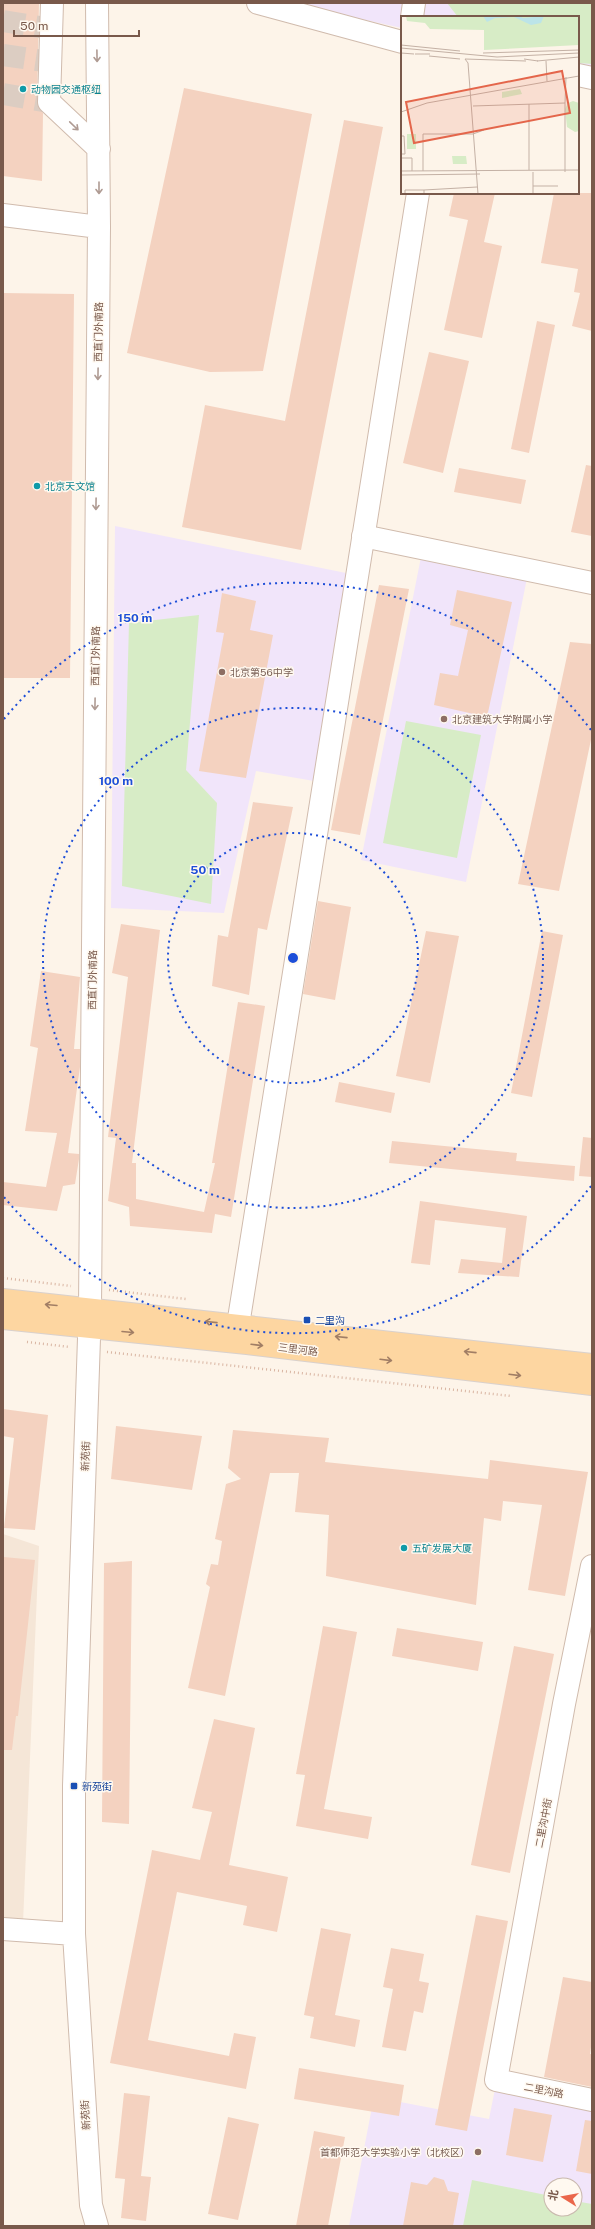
<svg xmlns="http://www.w3.org/2000/svg" width="595" height="2229" font-family="'Public Sans','Noto Sans SC',sans-serif">
<style>
.residential{fill:#f5e6d7}
.education{fill:#f1e5fa;fill-rule:evenodd}
.green{fill:#d7ecc6}
.building{fill:#f4d2c0}
.lines{fill:none;stroke-linecap:round;stroke-linejoin:round}
.minor-tunnel{stroke:#dccdc2;stroke-width:22;stroke-dasharray:22 11;stroke-linecap:butt}
.minor-casing{stroke:#d0bbad;stroke-width:24}
.major-casing{stroke:#d9d1cd;stroke-width:24}
.path{stroke:#d9b5a2;stroke-width:2.5;stroke-dasharray:1 3;stroke-linecap:butt}
.minor{stroke:#fff;stroke-width:22}
.major{stroke:#fdd6a1;stroke-width:22}
.oneway{stroke:#af9b93}
.oneway2{stroke:#a17e65}
.ring{fill:none;stroke:#1d4ed8;stroke-width:2;stroke-dasharray:2 4}
.culture-dot{fill:#0f9aa8;stroke:#fff9f0;stroke-width:1.5}
.education-dot{fill:#8d6e63;stroke:#fff9f0;stroke-width:1.5}
.transit-dot{fill:#1a4fb4;stroke:#fff9f0;stroke-width:1.5}
.labels{text-anchor:middle;dominant-baseline:central;stroke-width:3;stroke-linejoin:round;paint-order:stroke}
.culture-label{font-size:10px;fill:#0d838f;stroke:#fff9f0;text-anchor:start}
.street-label{font-size:10px;fill:#79594b;stroke:#fff9f0}
.education-label{font-size:10px;fill:#785e54;stroke:#fff9f0;text-anchor:start}
.transit-label{font-size:10px;fill:#164399;stroke:#fff9f0;text-anchor:start}
.inset-road{fill:none;stroke:#c4b1a5;stroke-width:1}
.view{fill:#e4664b;fill-opacity:0.15;stroke:#e4664b;stroke-width:2}
.inset-edge{fill:none;stroke:#79594b;stroke-width:2}
.centre{fill:#1d4ed8;stroke:#fff9f0;stroke-width:2}
.ring-label{font-size:12px;text-anchor:middle;font-weight:bold;fill:#1d4ed8;stroke:#fff9f0;stroke-width:3;stroke-linejoin:round;paint-order:stroke}
</style>
<rect width="100%" height="100%" fill="#fdf4e9"/>
<path class="residential" d="M 3,1534 L 39,1546 L 23,1923 L 3,1919 Z"/>
<path class="education" d="M 288,3 L 592,3 L 592,68 L 578,65 L 578,17 L 402,17 L 402,28 Z
M 115,526 L 346,573 L 314,781 L 256,771 L 224,913 L 111,908 Z
M 421,557 L 527,578 L 466,882 L 361,860 Z
M 495,2089 L 592,2108 L 592,2226 L 349,2226 L 374,2097 L 489,2119 ZM 551,2185 L 575,2185 L 575,2209 L 551,2209 Z"/>
<path class="green" d="M 447,3 L 592,3 L 592,64 L 578,63 L 578,17 L 458,17 Z
M 199,615 L 186,770 L 217,803 L 211,904 L 122,886 L 129,623 Z
M 406,721 L 481,735 L 457,858 L 383,843 Z
M 472,2180 L 551,2196 L 551,2209 L 575,2209 L 575,2201 L 592,2204 L 592,2226 L 463,2226 Z"/>
<path class="building" d="M 3,3 L 39,3 L 37,102 L 38,107 L 43,113 L 42,181 L 3,176 Z
M 184,88 L 312,114 L 263,371 L 210,372 L 127,353 Z
M 344,120 L 383,127 L 301,550 L 182,527 L 205,405 L 285,421 Z
M 454,193 L 495,193 L 484,242 L 502,246 L 482,338 L 444,330 L 468,220 L 449,216 Z
M 554,193 L 592,193 L 592,331 L 572,326 L 580,293 L 574,292 L 578,269 L 541,263 Z
M 3,293 L 74,294 L 70,678 L 3,678 Z
M 537,321 L 555,325 L 529,453 L 511,449 Z
M 429,352 L 469,361 L 443,473 L 403,463 Z
M 586,465 L 592,466 L 592,536 L 571,532 Z
M 459,468 L 526,480 L 521,504 L 454,492 Z
M 379,585 L 409,589 L 360,835 L 331,830 Z
M 457,590 L 512,602 L 487,717 L 434,705 L 440,673 L 458,676 L 468,630 L 450,625 Z
M 222,593 L 256,601 L 250,630 L 273,635 L 246,778 L 199,771 L 224,633 L 216,632 Z
M 570,642 L 592,644 L 592,735 L 559,891 L 518,884 Z
M 253,802 L 293,807 L 267,930 L 258,928 L 249,995 L 212,986 L 218,935 L 228,937 Z
M 318,901 L 351,907 L 335,1000 L 303,994 Z
M 121,924 L 160,930 L 132,1163 L 136,1163 L 136,1199 L 204,1212 L 215,1163 L 212,1163 L 238,1002 L 265,1006 L 231,1217 L 215,1214 L 212,1233 L 130,1226 L 129,1207 L 108,1201 L 116,1138 L 108,1137 L 128,977 L 112,973 Z
M 426,931 L 459,936 L 430,1083 L 396,1076 Z
M 542,931 L 563,935 L 532,1097 L 511,1093 Z
M 41,971 L 80,977 L 74,1049 L 80,1049 L 80,1067 L 68,1153 L 79,1154 L 79,1159 L 75,1184 L 63,1186 L 57,1211 L 3,1205 L 3,1182 L 46,1187 L 57,1133 L 25,1131 L 38,1048 L 30,1046 Z
M 339,1082 L 395,1093 L 391,1113 L 335,1102 Z
M 583,1137 L 592,1138 L 592,1177 L 579,1176 Z
M 392,1141 L 517,1153 L 516,1161 L 575,1166 L 574,1181 L 389,1163 Z
M 420,1201 L 527,1216 L 519,1277 L 458,1273 L 461,1259 L 502,1263 L 506,1228 L 435,1220 L 430,1265 L 411,1263 Z
M 3,1409 L 48,1415 L 35,1530 L 4,1528 L 14,1438 L 3,1436 Z
M 116,1426 L 202,1436 L 192,1490 L 111,1479 Z
M 233,1430 L 329,1438 L 325,1462 L 488,1479 L 490,1460 L 588,1472 L 565,1596 L 528,1590 L 542,1505 L 503,1501 L 501,1521 L 484,1518 L 476,1605 L 326,1576 L 329,1515 L 295,1512 L 299,1473 L 270,1473 L 225,1696 L 188,1688 L 210,1587 L 206,1584 L 211,1564 L 218,1565 L 222,1541 L 215,1539 L 226,1484 L 241,1479 L 228,1468 Z
M 4,1557 L 35,1560 L 18,1716 L 16,1716 L 12,1750 L 3,1750 Z
M 132,1561 L 129,1824 L 102,1822 L 104,1563 Z
M 323,1626 L 357,1632 L 324,1809 L 372,1817 L 368,1839 L 296,1826 L 305,1775 L 296,1774 Z
M 397,1628 L 483,1642 L 478,1671 L 392,1656 Z
M 514,1646 L 554,1654 L 510,1873 L 471,1865 Z
M 214,1719 L 255,1728 L 229,1865 L 288,1877 L 277,1932 L 243,1925 L 247,1906 L 177,1892 L 148,2040 L 229,2056 L 234,2033 L 256,2037 L 246,2089 L 110,2063 L 152,1850 L 200,1860 L 212,1812 L 192,1808 Z
M 476,1915 L 508,1921 L 467,2131 L 435,2125 Z
M 321,1928 L 351,1934 L 335,2015 L 360,2020 L 355,2047 L 310,2038 L 314,2017 L 304,2015 Z
M 391,1948 L 424,1954 L 419,1981 L 429,1983 L 423,2013 L 414,2011 L 406,2051 L 382,2047 L 393,1989 L 383,1987 Z
M 563,1977 L 592,1982 L 592,2040 L 590,2054 L 592,2054 L 592,2087 L 544,2077 Z
M 299,2068 L 404,2085 L 399,2116 L 294,2099 Z
M 124,2093 L 150,2096 L 141,2176 L 151,2177 L 146,2221 L 121,2218 L 125,2179 L 115,2178 Z
M 514,2108 L 552,2115 L 543,2162 L 506,2155 Z
M 228,2117 L 259,2124 L 238,2220 L 208,2214 Z
M 585,2120 L 592,2121 L 592,2174 L 576,2171 Z
M 314,2131 L 345,2137 L 328,2226 L 296,2226 Z
M 434,2177 L 444,2180 L 448,2191 L 459,2193 L 453,2226 L 403,2226 L 411,2182 L 427,2185 Z"/>
<g class="lines">
<path class="minor-tunnel" d="M 3,21 L 51,29
M 3,55 L 51,62
M 3,94 L 49,102"/>
<g class="minor-casing">
<path id="minor" d="M 52,3 L 49,102 L 99,149
M 97,3 L 99,227 L 90,1308 L 74,1786 L 74,1934 L 91,2205 L 97,2226
M 258,3 L 402,42
M 412,17 L 414,3
M 578,75 L 592,78
M 3,215 L 99,227
M 363,536 L 592,583
M 238,1325 L 418,193
M 592,1566 L 564,1704 L 496,2080 L 592,2100
M 3,1929 L 74,1934"/>
</g>
<g class="major-casing">
<path id="major" d="M 3,1300 L 592,1365
M 3,1318 L 247,1343 L 592,1384"/>
</g>
<path class="path" d="M 3,1278 L 71,1286
M 109,1290 L 186,1299
M 27,1342 L 70,1347
M 107,1352 L 511,1396"/>
<use href="#minor" class="minor"/>
<use href="#major" class="major"/>
</g>
<defs><path id="oneway-shaft" d="M-6 0H5M1.5-3L5.5 0L1.5 3" fill="none" stroke-width="1.6" stroke-linecap="round" stroke-linejoin="round"/></defs>
<g class="oneway">
<use href="#oneway-shaft" transform="translate(97 56) rotate(89)"/>
<use href="#oneway-shaft" transform="translate(74 126) rotate(44)"/>
<use href="#oneway-shaft" transform="translate(99 188) rotate(90)"/>
<use href="#oneway-shaft" transform="translate(98 374) rotate(91)"/>
<use href="#oneway-shaft" transform="translate(96 504) rotate(91)"/>
<use href="#oneway-shaft" transform="translate(95 704) rotate(91)"/>
</g>
<g class="oneway2">
<use href="#oneway-shaft" transform="translate(51 1305) rotate(-175)"/>
<use href="#oneway-shaft" transform="translate(211 1322) rotate(-174)"/>
<use href="#oneway-shaft" transform="translate(128 1332) rotate(5)"/>
<use href="#oneway-shaft" transform="translate(341 1337) rotate(-174)"/>
<use href="#oneway-shaft" transform="translate(257 1345) rotate(7)"/>
<use href="#oneway-shaft" transform="translate(470 1352) rotate(-174)"/>
<use href="#oneway-shaft" transform="translate(386 1360) rotate(7)"/>
<use href="#oneway-shaft" transform="translate(515 1375) rotate(7)"/>
</g>
<g class="ring">
<circle cx="293" cy="958" r="125"/>
<circle cx="293" cy="958" r="250"/>
<path d="M591 1186A375 375 0 0 1 4 1197M4 719A375 375 0 0 1 591 730"/>
</g>
<g class="culture-dot">
<circle cx="23" cy="89" r="4"/>
<circle cx="37" cy="486" r="4"/>
<circle cx="404" cy="1548" r="4"/>
</g>
<g class="education-dot">
<circle cx="222" cy="672" r="4"/>
<circle cx="444" cy="719" r="4"/>
<circle cx="478" cy="2152" r="4"/>
</g>
<g class="transit-dot">
<rect x="303" y="1316" width="8" height="8" rx="2"/>
<rect x="70" y="1782" width="8" height="8" rx="2"/>
</g>
<g class="labels">
<g class="culture-label">
<text x="31" y="89">动物园交通枢纽</text>
<text x="45" y="486">北京天文馆</text>
<text x="412" y="1548">五矿发展大厦</text>
</g>
<g class="street-label">
<text transform="translate(98 332) rotate(-89)">西直门外南路</text>
<text transform="translate(95 656) rotate(-89)">西直门外南路</text>
<text transform="translate(92 980) rotate(-89)">西直门外南路</text>
<text transform="translate(298 1349) rotate(7)">三里河路</text>
<text transform="translate(85 1456) rotate(-88)">新苑街</text>
<text transform="translate(543 1823) rotate(-79)">二里沟中街</text>
<text transform="translate(544 2090) rotate(11)">二里沟路</text>
<text transform="translate(85 2115) rotate(-94)">新苑街</text>
</g>
<g class="education-label">
<text x="230" y="672">北京第56中学</text>
<text x="452" y="719">北京建筑大学附属小学</text>
<text x="470" y="2152" text-anchor="end">首都师范大学实验小学（北校区）</text>
</g>
<g class="transit-label">
<text x="315" y="1320">二里沟</text>
<text x="82" y="1786">新苑街</text>
</g>
</g>
<g transform="translate(401 16)">
<rect width="178" height="178" fill="#fdf4e9"/>
<path d="M 5,0 L 178,0 L 178,29 L 83,34 L 83,14 L 29,13 L 24,7 L 6,5 ZM 119,73 L 121,78 L 101,82 L 101,76 ZM 172,85 L 178,87 L 178,115 L 174,116 L 166,111 L 164,93 L 167,87 ZM 6,118 L 15,118 L 15,133 L 6,133 ZM 51,140 L 65,140 L 66,148 L 52,148 Z" fill="#d7ecc6"/>
<path d="M 82,0 L 119,0 L 122,2 L 143,0 L 140,7 L 130,9 L 113,1 L 94,2 L 86,6 Z" fill="#bce4e8"/>
<path class="inset-road" d="M 0,29 L 59,35M 0,32 L 96,41 L 178,37M 0,37 L 13,38M 82,37 L 178,34M 14,38 L 29,38M 28,40 L 59,43M 64,43 L 125,45M 64,43 L 67,47 L 77,178M 123,43 L 137,45M 136,45 L 178,41M 145,45 L 146,65M 72,90 L 164,87 L 165,61M 0,96 L 26,87 L 178,60M 0,120 L 3,120 L 4,138 L 0,138M 0,142 L 11,142 L 11,155M 128,154 L 128,88M 0,155 L 178,154M 22,155 L 22,118 L 72,118 L 83,114M 132,156 L 132,178M 164,156 L 164,87M 0,159 L 79,158M 132,170 L 157,170M 4,178 L 4,174 L 23,174M 23,178 L 23,174 L 76,171"/>
<path class="view" d="M 161,55 L 169,97 L 13,127 L 5,86 Z"/>
<rect width="178" height="178" class="inset-edge"/>
</g>
<circle cx="293" cy="958" r="6" class="centre"/>
<g class="ring-label">
<text x="135" y="622">150 m</text>
<text x="116" y="785">100 m</text>
<text x="205" y="874">50 m</text>
</g>
<rect width="595" height="2229" fill="none" stroke="#79594b" stroke-width="8"/>
<g transform="translate(563 2197) rotate(281)"><circle r="19" fill="#fff9f0" stroke="#c9b9ae"/>
<path d="M0-3L7 15L0 10L-7 15Z" fill="#ea674b"/>
<text y="-6" font-size="11" font-weight="bold" text-anchor="middle" fill="#79594b">北</text>
</g>
<path d="M14 30v6h125v-6" fill="none" stroke="#79594b" stroke-width="2"/>
<text x="20" y="30" font-size="12" fill="#79594b" stroke="#fff9f0" stroke-width="3" paint-order="stroke">50 m</text>
</svg>
